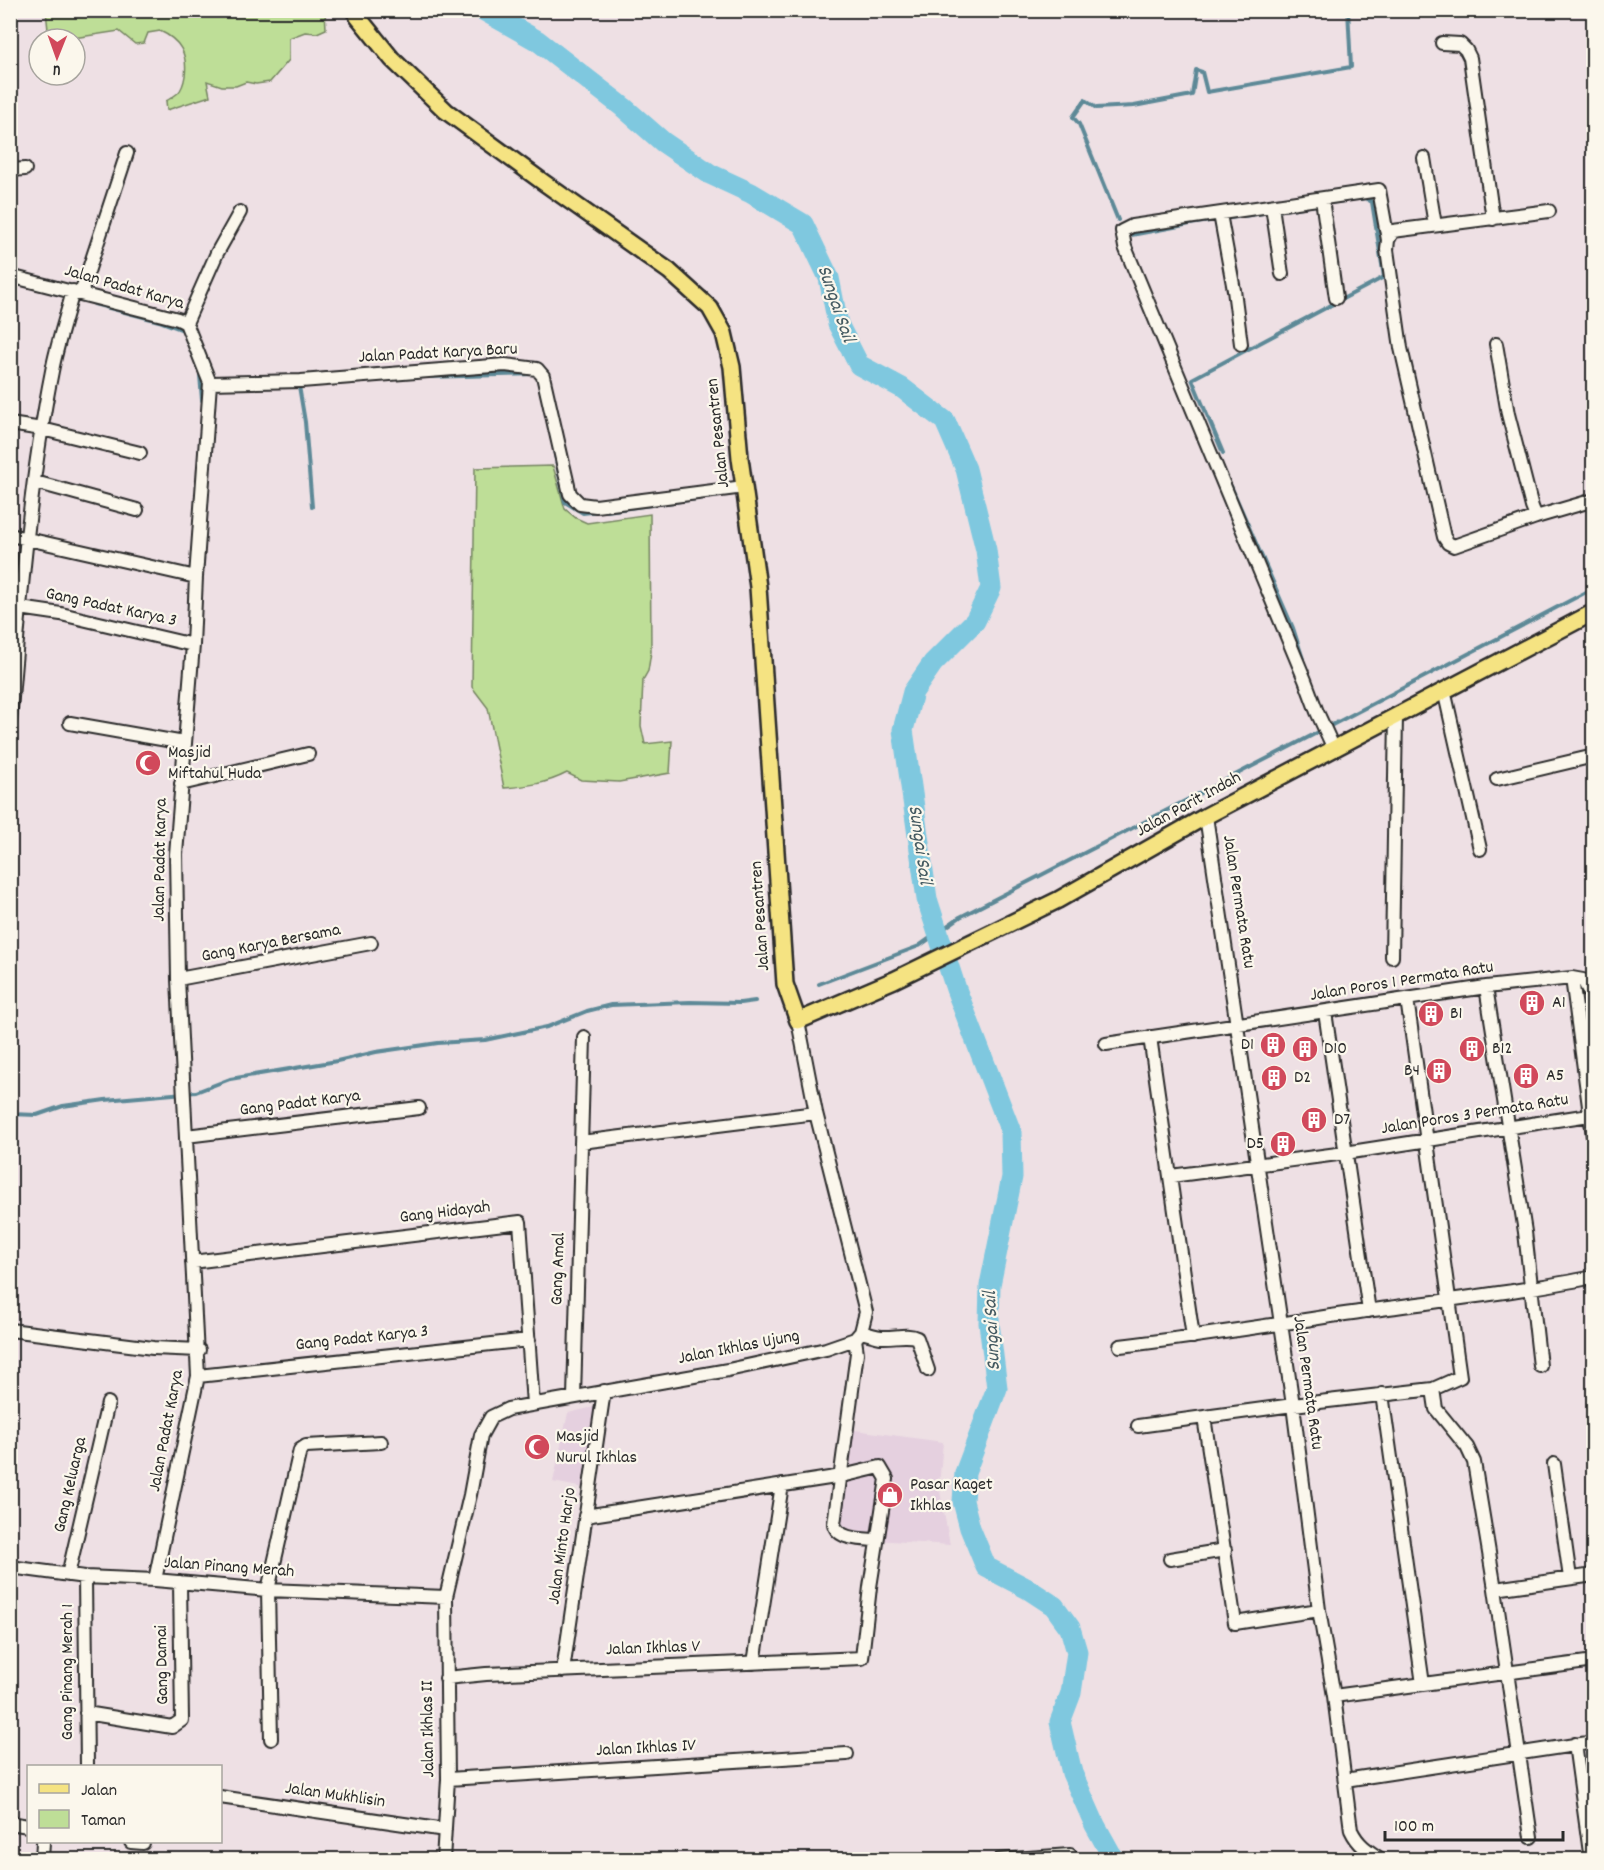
<svg xmlns="http://www.w3.org/2000/svg" width="1604" height="1870" font-family="Dekko,sans-serif">
<style>
.built{fill:#e5d0df}
.green{fill:#bede97;stroke:#748461;stroke-width:1.5}
.lines{fill:none;stroke-linecap:round;stroke-linejoin:round}
.stream{stroke:#5d8997;stroke-width:4}
.river{stroke:#7fc8df;stroke-width:21}
.minor-casing{stroke:#2b2b2b;stroke-width:16}
.major-casing{stroke:#2b2b2b;stroke-width:20}
.minor{stroke:#fbf7ec;stroke-width:12}
.major{stroke:#f5e382;stroke-width:15}
.labels{text-anchor:middle;dominant-baseline:central;stroke-width:4.5;stroke-linejoin:round;paint-order:stroke}
.street-label{font-size:18px;fill:#2b2b2b;stroke:#fbf7ec}
.poi-label{font-size:18px;fill:#2b2b2b;stroke:#fbf7ec;text-anchor:start}
.water-label{font-size:20px;font-style:italic;fill:#445a61;stroke:#fbf7ec}
</style>
<rect width="100%" height="100%" fill="#eee0e4"/>
<filter id="ink" filterUnits="userSpaceOnUse"><feTurbulence type="fractalNoise" baseFrequency=".0167" numOctaves="2"/><feDisplacementMap in="SourceGraphic" scale="12" xChannelSelector="R" yChannelSelector="G"/><feConvolveMatrix kernelMatrix="1 2 1 2 8 2 1 2 1" color-interpolation-filters="sRGB"/></filter>
<g filter="url(#ink)">
<path class="built" d="M 598,1406 L 584,1488 L 553,1482 L 568,1413 Z
M 848,1429 L 943,1442 L 939,1486 L 950,1545 L 876,1540 L 841,1535 L 837,1504 Z"/>
<path class="green" d="M 46,11 L 325,11 L 326,29 L 317,33 L 305,32 L 289,38 L 289,60 L 270,82 L 256,84 L 246,82 L 236,86 L 222,86 L 207,81 L 210,96 L 167,110 L 166,101 C 170,99 174,96 178,93 C 182,89 184,82 185,76 C 188,54 180,40 160,31 L 148,33 L 144,43 L 135,44 L 119,31 L 67,39 L 49,39 Z
M 553,466 L 565,509 L 576,518 L 587,523 L 650,514 L 651,652 L 648,671 L 643,680 L 641,726 L 645,744 L 672,741 L 670,773 L 619,782 L 581,780 L 567,773 C 546,784 527,786 504,788 L 488,708 L 472,687 L 475,468 Z"/>
<g class="lines">
<path class="stream" d="M 1118,220 L 1079,124 L 1073,117 L 1085,100 L 1096,108 L 1134,106 L 1192,95 L 1196,70 L 1202,72 L 1207,92 L 1351,67 L 1348,10
M 1126,236 L 1190,224 L 1343,201
M 94,304 L 159,321 L 183,330 L 185,334
M 200,374 L 202,400
M 428,377 L 535,374
M 299,386 L 305,422 L 312,507
M 554,450 L 565,502 L 583,513 L 599,511
M 1223,453 L 1192,379 L 1384,277 L 1372,202 L 1365,198 L 1360,199
M 1231,486 L 1293,628 L 1303,659
M 607,511 L 718,496
M 819,984 L 919,946 L 960,917 L 1336,723 L 1594,588
M 10,1114 L 37,1115 L 63,1106 L 105,1100 L 196,1092 L 230,1079 L 337,1061 L 376,1052 L 438,1043 L 485,1040 L 547,1027 L 587,1011 L 611,1005 L 690,1002 L 740,1003 L 755,1001"/>
<path class="river" d="M 483,10 L 538,41 L 623,107 L 663,142 L 710,174 L 751,193 L 803,224 L 829,278 L 838,324 L 859,365 L 902,388 L 945,421 L 966,469 L 986,550 L 991,588 L 975,621 L 933,663 L 913,692 L 903,730 L 927,899 L 956,989 L 1011,1132 L 1012,1177 L 990,1285 L 989,1323 L 997,1388 L 965,1473 L 963,1501 L 970,1528 L 986,1567 L 1028,1589 L 1054,1606 L 1070,1628 L 1077,1652 L 1071,1693 L 1060,1722 L 1072,1773 L 1095,1825 L 1111,1854 L 1116,1860"/>
<g class="minor-casing">
<path id="minor" d="M 1442,43 L 1460,44 L 1466,50 L 1470,58 L 1493,219
M 1424,158 L 1435,225
M 10,170 L 25,169
M 1322,199 L 1336,298
M 1272,206 L 1282,274
M 1549,211 L 1393,231 L 1388,240 L 1387,250 L 1401,348 L 1444,537 L 1448,543 L 1454,546 L 1536,517 L 1594,500
M 1220,214 L 1234,290 L 1241,344
M 10,276 L 178,319 L 186,323 L 210,383 L 196,577 L 193,645 L 176,854 L 178,979 L 198,1376 L 155,1580
M 81,293 L 127,153
M 186,323 L 217,253 L 240,212
M 1496,344 L 1508,414 L 1532,507 L 1536,517
M 210,383 L 301,381 L 505,365 L 537,369 L 543,376 L 570,494 L 580,504 L 596,506 L 744,487
M 10,424 L 42,429 L 140,453
M 35,482 L 137,510
M 10,535 L 196,577
M 20,608 L 61,614 L 193,645
M 1444,690 L 1480,849
M 10,721 C 20,604 29,486 52,371 C 57,344 66,318 73,291
M 70,723 L 184,743
M 1334,749 L 1317,712 L 1305,680 L 1125,247 L 1122,231 L 1132,226 L 1379,190 L 1388,240
M 1497,779 L 1594,756
M 181,784 L 308,754
M 1206,816 L 1293,1405 L 1319,1610 L 1334,1696 L 1594,1661
M 1392,957 L 1396,716
M 1572,978 L 1594,1144
M 178,979 L 371,943
M 1486,987 L 1525,1232 L 1540,1366
M 1325,1012 L 1369,1311
M 1150,1037 L 1193,1337
M 1106,1044 L 1486,987 L 1572,978 L 1583,980 L 1594,1001
M 186,1136 L 419,1108
M 581,1142 L 816,1113
M 1171,1176 L 1345,1153 L 1589,1115
M 192,1262 L 520,1222 L 533,1404
M 10,1330 L 153,1348 L 199,1350
M 861,1332 C 868,1334 875,1336 881,1337 C 894,1338 907,1333 917,1338 L 928,1370
M 855,1339 L 857,1353 L 834,1524 C 838,1540 862,1539 876,1540
M 1120,1346 C 1204,1336 1288,1322 1373,1310 C 1446,1300 1520,1292 1594,1277
M 198,1376 L 529,1340
M 1433,1389 L 1436,1409 L 1467,1447 L 1474,1462 L 1495,1589 L 1531,1837
M 1382,1394 L 1423,1684
M 574,1397 L 584,1037
M 1204,1417 L 1235,1623 L 1319,1610
M 1138,1426 L 1293,1405 L 1433,1389 L 1460,1377 L 1407,999
M 1554,1464 L 1570,1578
M 1170,1559 L 1225,1550
M 10,1567 L 85,1577 L 155,1580 L 268,1590 L 446,1597
M 68,1575 L 108,1403
M 85,1577 L 87,1766
M 1495,1589 L 1594,1575
M 754,1663 L 782,1485
M 563,1671 L 604,1391
M 446,1678 L 486,1674 L 862,1658 L 870,1587 L 887,1479 L 880,1467 L 842,1476 L 585,1516
M 1334,1696 L 1351,1830 C 1358,1845 1368,1851 1382,1860
M 86,1713 L 172,1727 L 182,1720 L 180,1582
M 271,1739 L 268,1590 L 300,1450 L 306,1446 L 381,1442
M 1575,1744 L 1591,1860
M 448,1779 L 847,1754
M 1345,1780 L 1594,1742
M 220,1797 L 445,1830
M 10,1823 L 28,1826
M 131,1842 L 143,1843
M 42,1860 L 43,1842
M 443,1860 L 448,1779 L 446,1597 L 470,1495 L 481,1435 L 491,1417 L 508,1409 L 728,1370 L 826,1349 L 855,1339 L 861,1332 L 866,1312 L 816,1113 L 798,1021
M 999,1860 L 1070,1855"/>
</g>
<g class="major-casing">
<path id="major" d="M 355,10 L 358,17 L 392,59 L 446,111 L 543,182 L 669,271 L 710,308 L 724,333 L 732,367 L 740,458 L 758,587 L 785,984 L 798,1021 L 894,980 L 1058,900 L 1206,816 L 1594,612"/>
</g>
<use href="#minor" class="minor"/>
<use href="#major" class="major"/>
</g>
</g>
<defs>
<g id="mosque-disc" transform="scale(1.35)"><circle r="9.5" fill="#d1495b" stroke="#fbf7ec"/><path d="M3.5-4.9A6 6 0 1 0 3.5 4.9A5 5 0 1 1 3.5-4.9Z" fill="#fff"/></g>
<g id="building-disc" transform="scale(1.35)"><circle r="9.5" fill="#d1495b" stroke="#fbf7ec"/><path d="M-4-6H4V6H1V3H-1V6H-4ZM-2.5-4.3h1.7v1.8h-1.7ZM.8-4.3h1.7v1.8H.8ZM-2.5-1h1.7V.8h-1.7ZM.8-1h1.7V.8H.8Z" fill="#fff"/></g>
<g id="shop-disc" transform="scale(1.35)"><circle r="9.5" fill="#d1495b" stroke="#fbf7ec"/><path d="M-5-2.5h2.3a2.7 3.5 0 0 1 5.4 0H5L5.5 6h-11ZM-1.5-2.5h3a1.5 2.3 0 0 0-3 0Z" fill="#fff"/></g>
</defs>
<g fill-rule="evenodd">
<use href="#mosque-disc" x="148" y="763"/>
<use href="#building-disc" x="1532" y="1003"/>
<use href="#building-disc" x="1431" y="1014"/>
<use href="#building-disc" x="1273" y="1045"/>
<use href="#building-disc" x="1305" y="1049"/>
<use href="#building-disc" x="1472" y="1049"/>
<use href="#building-disc" x="1439" y="1071"/>
<use href="#building-disc" x="1526" y="1076"/>
<use href="#building-disc" x="1274" y="1078"/>
<use href="#building-disc" x="1314" y="1120"/>
<use href="#building-disc" x="1283" y="1144"/>
<use href="#mosque-disc" x="537" y="1447"/>
<use href="#shop-disc" x="890" y="1495"/>
</g>
<g class="labels">
<g class="street-label">
<text transform="translate(124 288) rotate(16)">Jalan Padat Karya</text>
<text transform="translate(438 354) rotate(-3)">Jalan Padat Karya Baru</text>
<text transform="translate(719 433) rotate(-96)">Jalan Pesantren</text>
<text transform="translate(111 608) rotate(12)">Gang Padat Karya 3</text>
<text transform="translate(1189 805) rotate(-29)">Jalan Parit Indah</text>
<text transform="translate(161 860) rotate(-89)">Jalan Padat Karya</text>
<text transform="translate(1238 902) rotate(81)">Jalan Permata Ratu</text>
<text transform="translate(761 916) rotate(-94)">Jalan Pesantren</text>
<text transform="translate(271 944) rotate(-11)">Gang Karya Bersama</text>
<text transform="translate(1402 982) rotate(-9)">Jalan Poros 1 Permata Ratu</text>
<text transform="translate(300 1104) rotate(-7)">Gang Padat Karya</text>
<text transform="translate(1475 1115) rotate(-9)">Jalan Poros 3 Permata Ratu</text>
<text transform="translate(445 1213) rotate(-7)">Gang Hidayah</text>
<text transform="translate(559 1269) rotate(-88)">Gang Amal</text>
<text transform="translate(362 1339) rotate(-6)">Gang Padat Karya 3</text>
<text transform="translate(739 1348) rotate(-11)">Jalan Ikhlas Ujung</text>
<text transform="translate(1307 1383) rotate(82)">Jalan Permata Ratu</text>
<text transform="translate(167 1431) rotate(-79)">Jalan Padat Karya</text>
<text transform="translate(71 1485) rotate(-77)">Gang Keluarga</text>
<text transform="translate(563 1546) rotate(-82)">Jalan Minto Harjo</text>
<text transform="translate(229 1568) rotate(4)">Jalan Pinang Merah</text>
<text transform="translate(653 1649) rotate(-2)">Jalan Ikhlas V</text>
<text transform="translate(163 1665) rotate(-91)">Gang Damai</text>
<text transform="translate(68 1672) rotate(-90)">Gang Pinang Merah 1</text>
<text transform="translate(429 1729) rotate(-91)">Jalan Ikhlas II</text>
<text transform="translate(646 1749) rotate(-3)">Jalan Ikhlas IV</text>
<text transform="translate(335 1796) rotate(8)">Jalan Mukhlisin</text>
</g>
<g class="poi-label">
<text x="168" y="753">Masjid<tspan x="168" dy="21">Miftahul Huda</tspan></text>
<text x="1552" y="1003">A1</text>
<text x="1450" y="1014">B1</text>
<text x="1254" y="1045" text-anchor="end">D1</text>
<text x="1324" y="1049">D10</text>
<text x="1492" y="1049">B12</text>
<text x="1420" y="1071" text-anchor="end">B4</text>
<text x="1546" y="1076">A5</text>
<text x="1294" y="1078">D2</text>
<text x="1334" y="1120">D7</text>
<text x="1264" y="1144" text-anchor="end">D5</text>
<text x="556" y="1437">Masjid<tspan x="556" dy="21">Nurul Ikhlas</tspan></text>
<text x="910" y="1485">Pasar Kaget<tspan x="910" dy="21">Ikhlas</tspan></text>
</g>
<g class="water-label">
<text transform="translate(835 304) rotate(71)">Sungai Sail</text>
<text transform="translate(919 845) rotate(82)">Sungai Sail</text>
<text transform="translate(993 1331) rotate(-93)">Sungai Sail</text>
</g>
</g>
<rect width="1604" height="1870" fill="none" stroke="#fbf7ec" stroke-width="36"/>
<rect x="18" y="18" width="1568" height="1834" fill="none" stroke="#2b2b2b" stroke-width="2" filter="url(#ink)"/>
<rect x="27" y="1765" width="195" height="78" fill="#fbf7ec" stroke="#a8a59f" stroke-width="1.5"/>
<rect x="39" y="1784" width="30" height="9" fill="#f5e382" stroke="#a8a59f" stroke-width="1.5"/>
<text x="81" y="1795" font-size="18" fill="#2b2b2b">Jalan</text>
<rect x="39" y="1810" width="30" height="18" fill="#bede97" stroke="#a8a59f" stroke-width="1.5"/>
<text x="81" y="1825" font-size="18" fill="#2b2b2b">Taman</text>
<g transform="translate(57 57) rotate(181)"><circle r="28" fill="#fbf7ec" stroke="#a8a59f" stroke-width="1.5"/>
<path d="M0-4.5L10 22L0 15L-10 22Z" fill="#d1495b"/>
<text y="-9" font-size="16" font-weight="bold" text-anchor="middle" fill="#2b2b2b">U</text>
</g>
<path d="M1385 1831v9h178v-9" fill="none" stroke="#2b2b2b" stroke-width="3"/>
<text x="1394" y="1831" font-size="18" fill="#2b2b2b" stroke="#fbf7ec" stroke-width="4.5" paint-order="stroke">100 m</text>
</svg>
